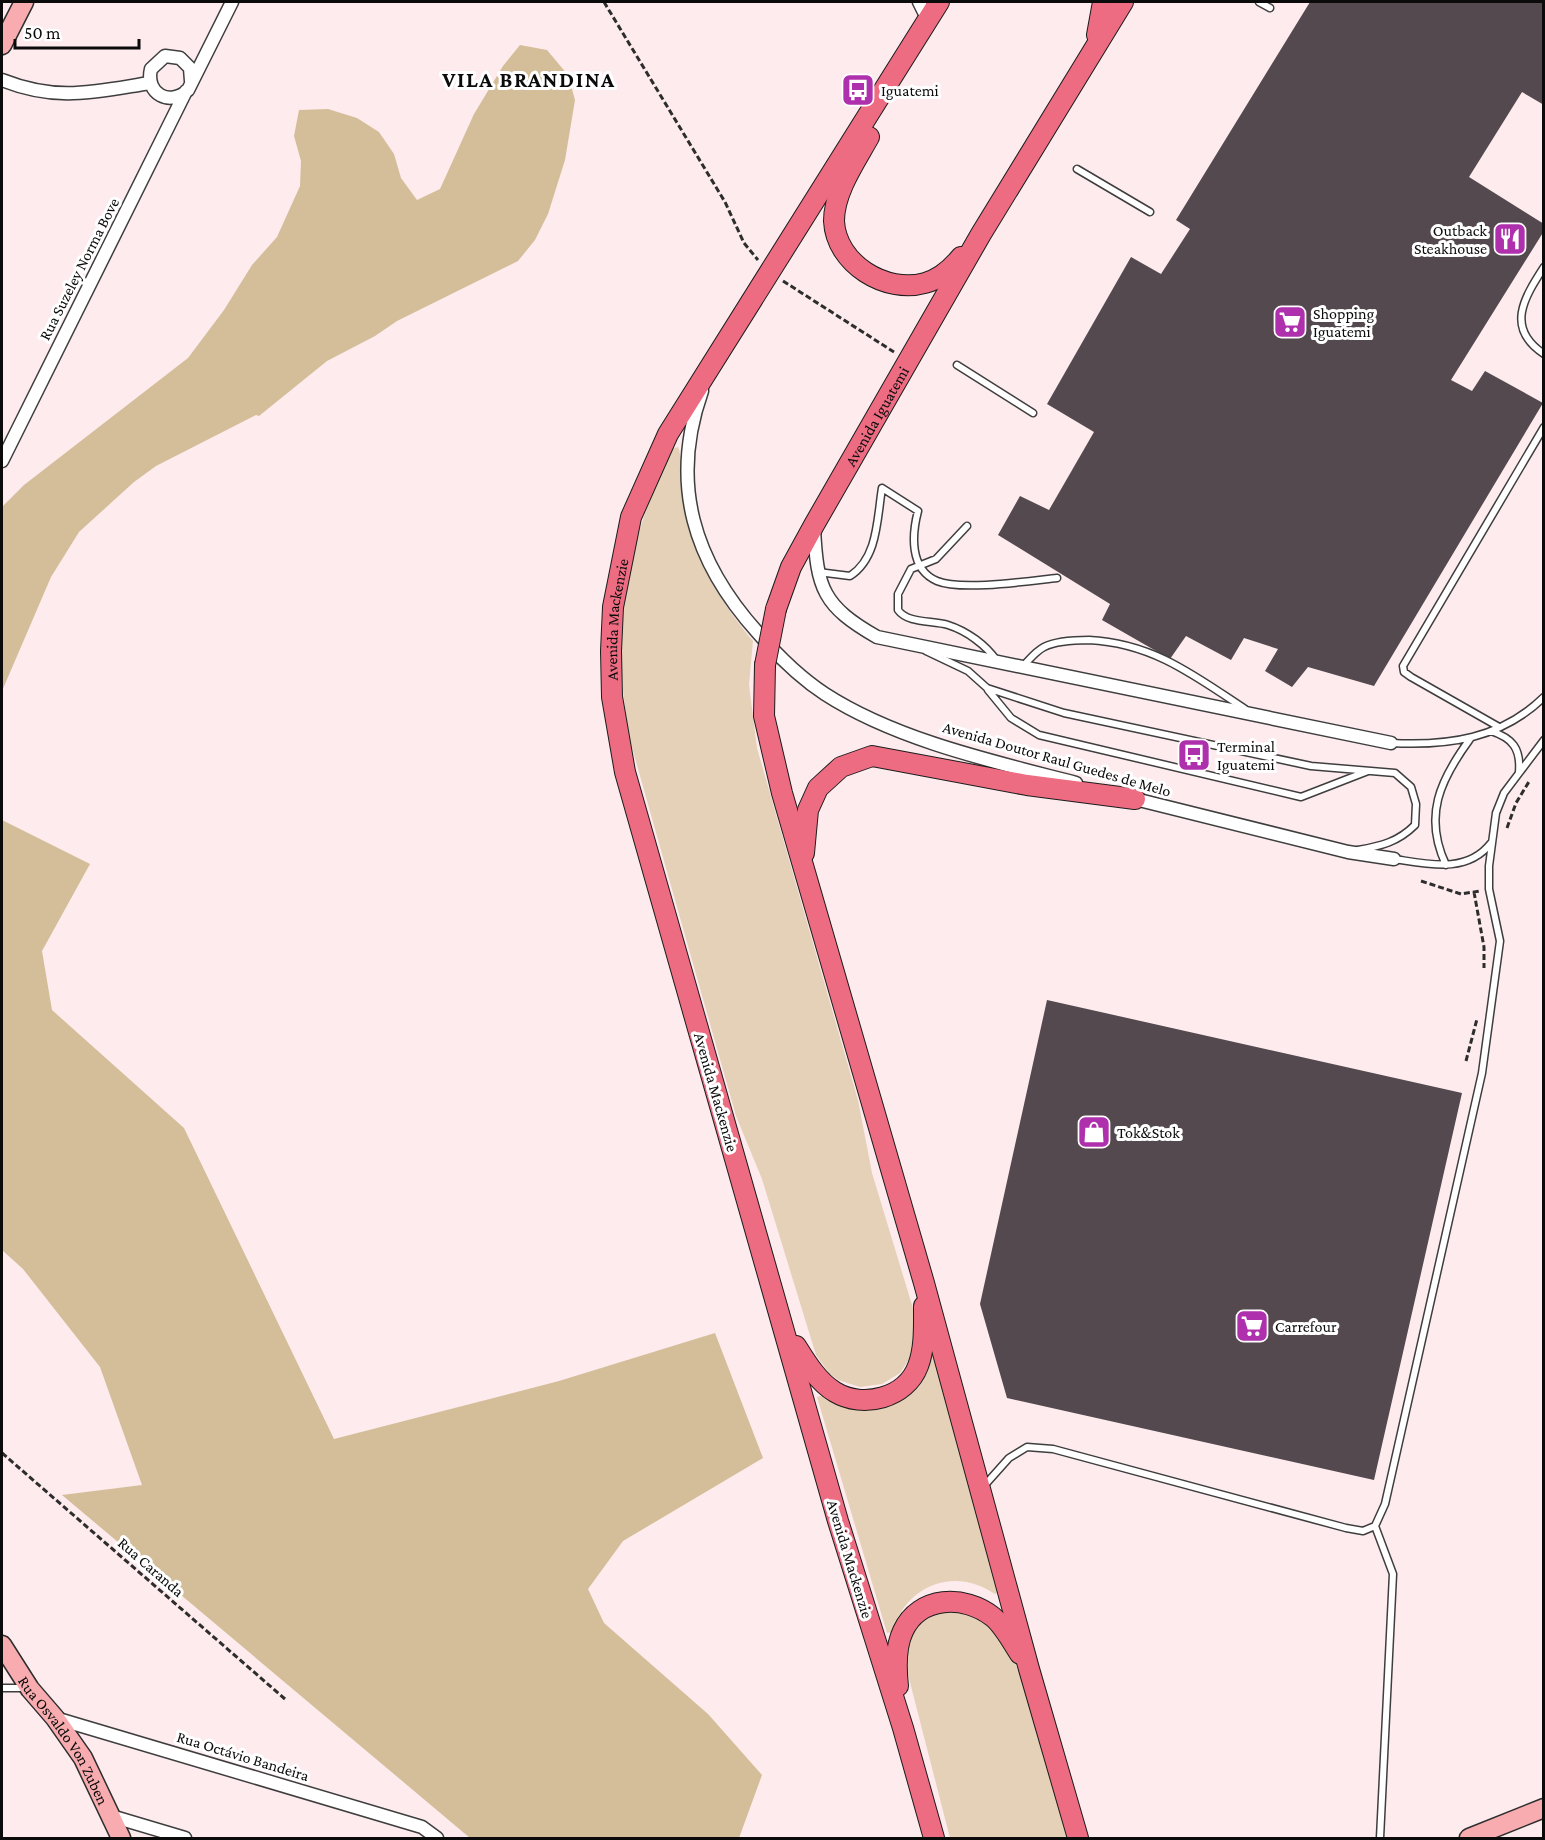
<svg xmlns="http://www.w3.org/2000/svg" width="1545" height="1840" font-family="'Crimson Pro',serif">
<style>
.green{fill:#e4d1b8}
.forest{fill:#d4be99}
.building{fill:#53494e}
.lines{fill:none;stroke-linecap:round;stroke-linejoin:round}
.lane-casing{stroke:#3e3e3e;stroke-width:9}
.street-casing{stroke:#3e3e3e;stroke-width:15}
.secondary-casing{stroke:#2d2d2d;stroke-width:21}
.primary-casing{stroke:#1c1c1c;stroke-width:22}
.path{stroke:#2d2d2d;stroke-width:3;stroke-dasharray:6 3;stroke-linecap:butt}
.lane{stroke:#fff;stroke-width:6}
.street{stroke:#fff;stroke-width:12}
.secondary{stroke:#f8acaf;stroke-width:18}
.primary{stroke:#ed6c82;stroke-width:20}
.primary-bridge-casing{stroke:#1c1c1c;stroke-width:22;stroke-linecap:butt}
.primary-bridge{stroke:#ed6c82;stroke-width:20}
.labels{text-anchor:middle;dominant-baseline:central;stroke-width:6;stroke-linejoin:round;paint-order:stroke}
.poi-label{font-size:16px;fill:#0b0b0b;stroke:#fff;text-anchor:start}
.street-label{font-size:16px;fill:#0b0b0b;stroke:#fff}
.district-label{font-size:22px;font-weight:bold;letter-spacing:1.5px;fill:#0b0b0b;stroke:#fff}
</style>
<rect width="100%" height="100%" fill="#fdebee"/>
<path class="green" d="M 678,447 C 682,454 683,493 685,506 C 694,557 720,602 753,641 L 749,685 L 757,748 L 858,1100 L 872,1173 L 915,1315 L 917,1347 L 900,1373 L 882,1384 L 860,1387 L 838,1380 L 829,1373 L 816,1355 L 762,1179 L 736,1116 L 631,744 C 609,630 624,553 671,449 Z
M 930,1352 L 935,1352 L 1003,1590 L 995,1594 C 954,1566 906,1585 892,1632 L 887,1633 L 817,1397 L 827,1394 L 870,1409 Z
M 939,1610 L 982,1613 L 1015,1661 L 1069,1838 L 950,1838 L 904,1659 C 910,1634 918,1623 939,1610 Z"/>
<path class="forest" d="M 520,45 L 547,50 L 568,75 L 575,100 L 565,160 L 548,214 L 535,240 L 518,261 L 397,321 L 375,336 L 327,361 L 259,416 L 256,415 L 156,466 L 134,482 L 79,532 L 51,577 L 2,691 L 2,507 L 24,485 L 188,358 L 224,310 L 252,265 L 277,237 L 300,186 L 301,161 L 294,136 L 299,110 L 328,109 L 357,118 L 379,132 L 394,154 L 401,178 L 417,200 L 440,189 L 474,114 L 503,66 Z
M 2,820 L 90,864 L 42,951 L 52,1010 L 184,1128 L 334,1439 L 559,1381 L 715,1333 L 763,1458 L 623,1541 L 588,1589 L 604,1623 L 708,1714 L 762,1775 L 739,1838 L 470,1838 L 62,1495 L 142,1485 L 100,1367 L 23,1269 L 2,1250 Z"/>
<path class="building" d="M 1310,2 L 1544,2 L 1544,105 L 1522,92 L 1469,177 L 1544,224 L 1544,231 L 1451,380 L 1472,391 L 1485,371 L 1543,403 L 1374,686 L 1308,667 L 1292,687 L 1265,671 L 1278,649 L 1244,638 L 1231,660 L 1186,636 L 1170,659 L 1102,620 L 1110,604 L 998,535 L 1020,496 L 1049,510 L 1094,432 L 1047,404 L 1131,257 L 1161,274 L 1190,229 L 1176,220 Z
M 1047,1000 L 1462,1093 L 1374,1480 L 1007,1398 L 980,1304 Z"/>
<g class="lines">
<g class="lane-casing">
<path id="lane" d="M 1259,2 L 1270,8
M 1077,169 L 1150,212
M 1544,267 C 1524,298 1505,328 1544,354
M 957,365 L 1033,413
M 967,526 L 936,559 L 911,569 L 898,594 L 898,610 C 908,624 933,620 948,625 C 967,631 986,645 997,661
M 818,572 L 850,576 C 878,558 877,519 882,488 L 918,511 C 912,534 909,569 937,581 C 961,591 1029,581 1057,578
M 926,651 L 968,671 L 987,688 L 1064,713 L 1311,766 L 1395,773 L 1411,787 L 1416,804 L 1415,825 C 1398,842 1381,846 1358,850
M 1023,666 C 1029,660 1036,651 1044,647 C 1056,641 1075,640 1089,640 C 1152,643 1194,675 1245,709
M 988,690 L 1011,718 L 1039,735 L 1301,797 L 1368,771
M 1499,727 L 1411,677 L 1404,672 L 1403,666 L 1544,427
M 1491,731 C 1512,738 1521,748 1519,772
M 1391,743 C 1448,746 1501,739 1544,697
M 1394,859 C 1428,864 1467,874 1491,843
M 1446,865 C 1423,816 1440,780 1470,739
M 984,1486 L 1009,1458 L 1027,1447 L 1053,1449 L 1346,1528 L 1363,1531 L 1375,1526 L 1385,1504 L 1482,1073 L 1500,941 L 1489,889 L 1489,866 L 1496,813 L 1504,793 L 1544,740
M 1375,1526 L 1393,1574 L 1380,1838
M 2,1688 L 25,1688"/>
</g>
<g class="street-casing">
<path id="street" d="M 919,2 L 928,20
M 2,80 C 58,102 93,92 150,83
M 191,81 L 190,68 L 180,58 L 165,56 L 151,69 C 145,94 170,107 188,90 L 232,2
M 702,391 C 669,484 694,562 758,633 C 778,656 799,677 825,694 C 896,740 995,762 1076,783
M 2,461 L 186,91
M 814,528 C 817,589 823,606 877,637 L 1391,743
M 1131,798 L 1348,852 L 1394,859
M 55,1718 L 422,1827 L 437,1838
M 111,1816 L 185,1838"/>
</g>
<g class="secondary-casing">
<g id="secondary">
<path d="M 2,45 L 24,2"/>
<path id="s1" d="M 2,1645 L 30,1689 L 55,1718 L 83,1758 L 121,1838"/>
<path d="M 1469,1838 L 1544,1808"/>
</g>
</g>
<g class="primary-casing">
<g id="primary">
<path d="M 1097,35 L 1103,2"/>
<path d="M 869,137 C 855,162 834,192 834,221 C 836,264 886,294 925,283 C 940,279 952,268 961,257"/>
<path id="s2" d="M 776,609 L 791,567 L 814,525 L 981,234 L 1123,2"/>
<path d="M 765,665 L 764,716 L 782,793 L 924,1283 L 1029,1669 L 1078,1838"/>
<path d="M 804,853 L 808,810 L 818,788 L 841,767 L 872,756 L 1027,785 L 1135,799"/>
<path d="M 796,1346 C 806,1362 818,1382 835,1392 C 863,1409 906,1398 918,1366 C 925,1348 924,1325 924,1306"/>
<path d="M 898,1686 C 896,1668 895,1648 903,1631 C 919,1596 964,1594 993,1617 C 1004,1626 1012,1642 1020,1654"/>
<path id="s3" d="M 934,1838 L 903,1728 L 838,1521 L 625,772 L 612,697 L 611,651 L 613,607 L 631,517 L 668,434 L 939,2"/>
</g>
</g>
<path class="path" d="M 604,2 L 725,202 L 744,243 L 758,260
M 783,281 L 894,352
M 1507,828 L 1516,803 L 1530,780
M 1421,881 L 1461,894 L 1480,891
M 1474,892 L 1484,947 L 1484,968
M 1466,1061 L 1477,1019
M 2,1453 L 285,1699"/>
<use href="#lane" class="lane"/>
<use href="#street" class="street"/>
<use href="#secondary" class="secondary"/>
<use href="#primary" class="primary"/>
<g class="primary-bridge-casing">
<path id="primary-bridge" d="M 765,665 L 776,609"/>
</g>
<use href="#primary-bridge" class="primary-bridge"/>
</g>
<defs>
<g id="bus-square" transform="scale(1.725)"><rect x="-9" y="-9" width="18" height="18" rx="4" fill="#af30ac" stroke="#fff"/><path d="M-5-6H5V4H4V6H2V4H-2V6H-4V4H-5ZM-3.5-4V0h7V-4ZM-3.5 1.2v1.5H-2V1.2ZM2 1.2v1.5H3.5V1.2Z" fill="#fff"/></g>
<g id="restaurant-square" transform="scale(1.725)"><rect x="-9" y="-9" width="18" height="18" rx="4" fill="#af30ac" stroke="#fff"/><path d="M-5-6h1v4h1v-4h1v4h1v-4h1v5L-1.5 .5V6h-2V.5L-5-1ZM5-6V6H3V1.5H1.5Q1.5-4 5-6Z" fill="#fff"/></g>
<g id="supermarket-square" transform="scale(1.725)"><rect x="-9" y="-9" width="18" height="18" rx="4" fill="#af30ac" stroke="#fff"/><path d="M-6-5.5h2.5l.6 2H6L4.5 2H-2.5L-4.4-4H-6ZM-1.5 3.2a1.3 1.3 0 1 0 .1 0ZM3 3.2a1.3 1.3 0 1 0 .1 0Z" fill="#fff"/></g>
<g id="shop-square" transform="scale(1.725)"><rect x="-9" y="-9" width="18" height="18" rx="4" fill="#af30ac" stroke="#fff"/><path d="M-5-2.5h2.3a2.7 3.5 0 0 1 5.4 0H5L5.5 6h-11ZM-1.5-2.5h3a1.5 2.3 0 0 0-3 0Z" fill="#fff"/></g>
</defs>
<g fill-rule="evenodd">
<use href="#bus-square" x="858" y="90"/>
<use href="#restaurant-square" x="1510" y="239"/>
<use href="#supermarket-square" x="1290" y="322"/>
<use href="#bus-square" x="1194" y="755"/>
<use href="#shop-square" x="1094" y="1132"/>
<use href="#supermarket-square" x="1252" y="1326"/>
</g>
<g class="labels">
<g class="poi-label">
<text x="881" y="90">Iguatemi</text>
<text x="1487" y="230" text-anchor="end">Outback<tspan x="1487" dy="18">Steakhouse</tspan></text>
<text x="1313" y="313">Shopping<tspan x="1313" dy="18">Iguatemi</tspan></text>
<text x="1217" y="746">Terminal<tspan x="1217" dy="18">Iguatemi</tspan></text>
<text x="1117" y="1132">Tok&amp;Stok</text>
<text x="1275" y="1326">Carrefour</text>
</g>
<g class="street-label">
<text transform="translate(79 269) rotate(-63)">Rua Suzeley Norma Bove</text>
<text stroke="none"><textPath href="#s2" startOffset="218">Avenida Iguatemi</textPath></text>
<text stroke="none"><textPath href="#s3" startOffset="1264">Avenida Mackenzie</textPath></text>
<text transform="translate(1057 759) rotate(16)">Avenida Doutor Raul Guedes de Melo</text>
<text transform="translate(716 1092) rotate(74)">Avenida Mackenzie</text>
<text transform="translate(850 1559) rotate(73)">Avenida Mackenzie</text>
<text transform="translate(151 1567) rotate(41)">Rua Caranda</text>
<text stroke="none"><textPath href="#s1" startOffset="114">Rua Osvaldo Von Zuben</textPath></text>
<text transform="translate(243 1756) rotate(17)">Rua Octávio Bandeira</text>
</g>
<g class="district-label">
<text x="529" y="79">VILA BRANDINA</text>
</g>
</g>
<rect width="1545" height="1840" fill="none" stroke="#0b0b0b" stroke-width="6"/>
<path d="M15 39v9h124v-9" fill="none" stroke="#0b0b0b" stroke-width="3"/>
<text x="24" y="39" font-size="18" fill="#0b0b0b" stroke="#ffffff" stroke-width="4.5" paint-order="stroke">50 m</text>
</svg>
